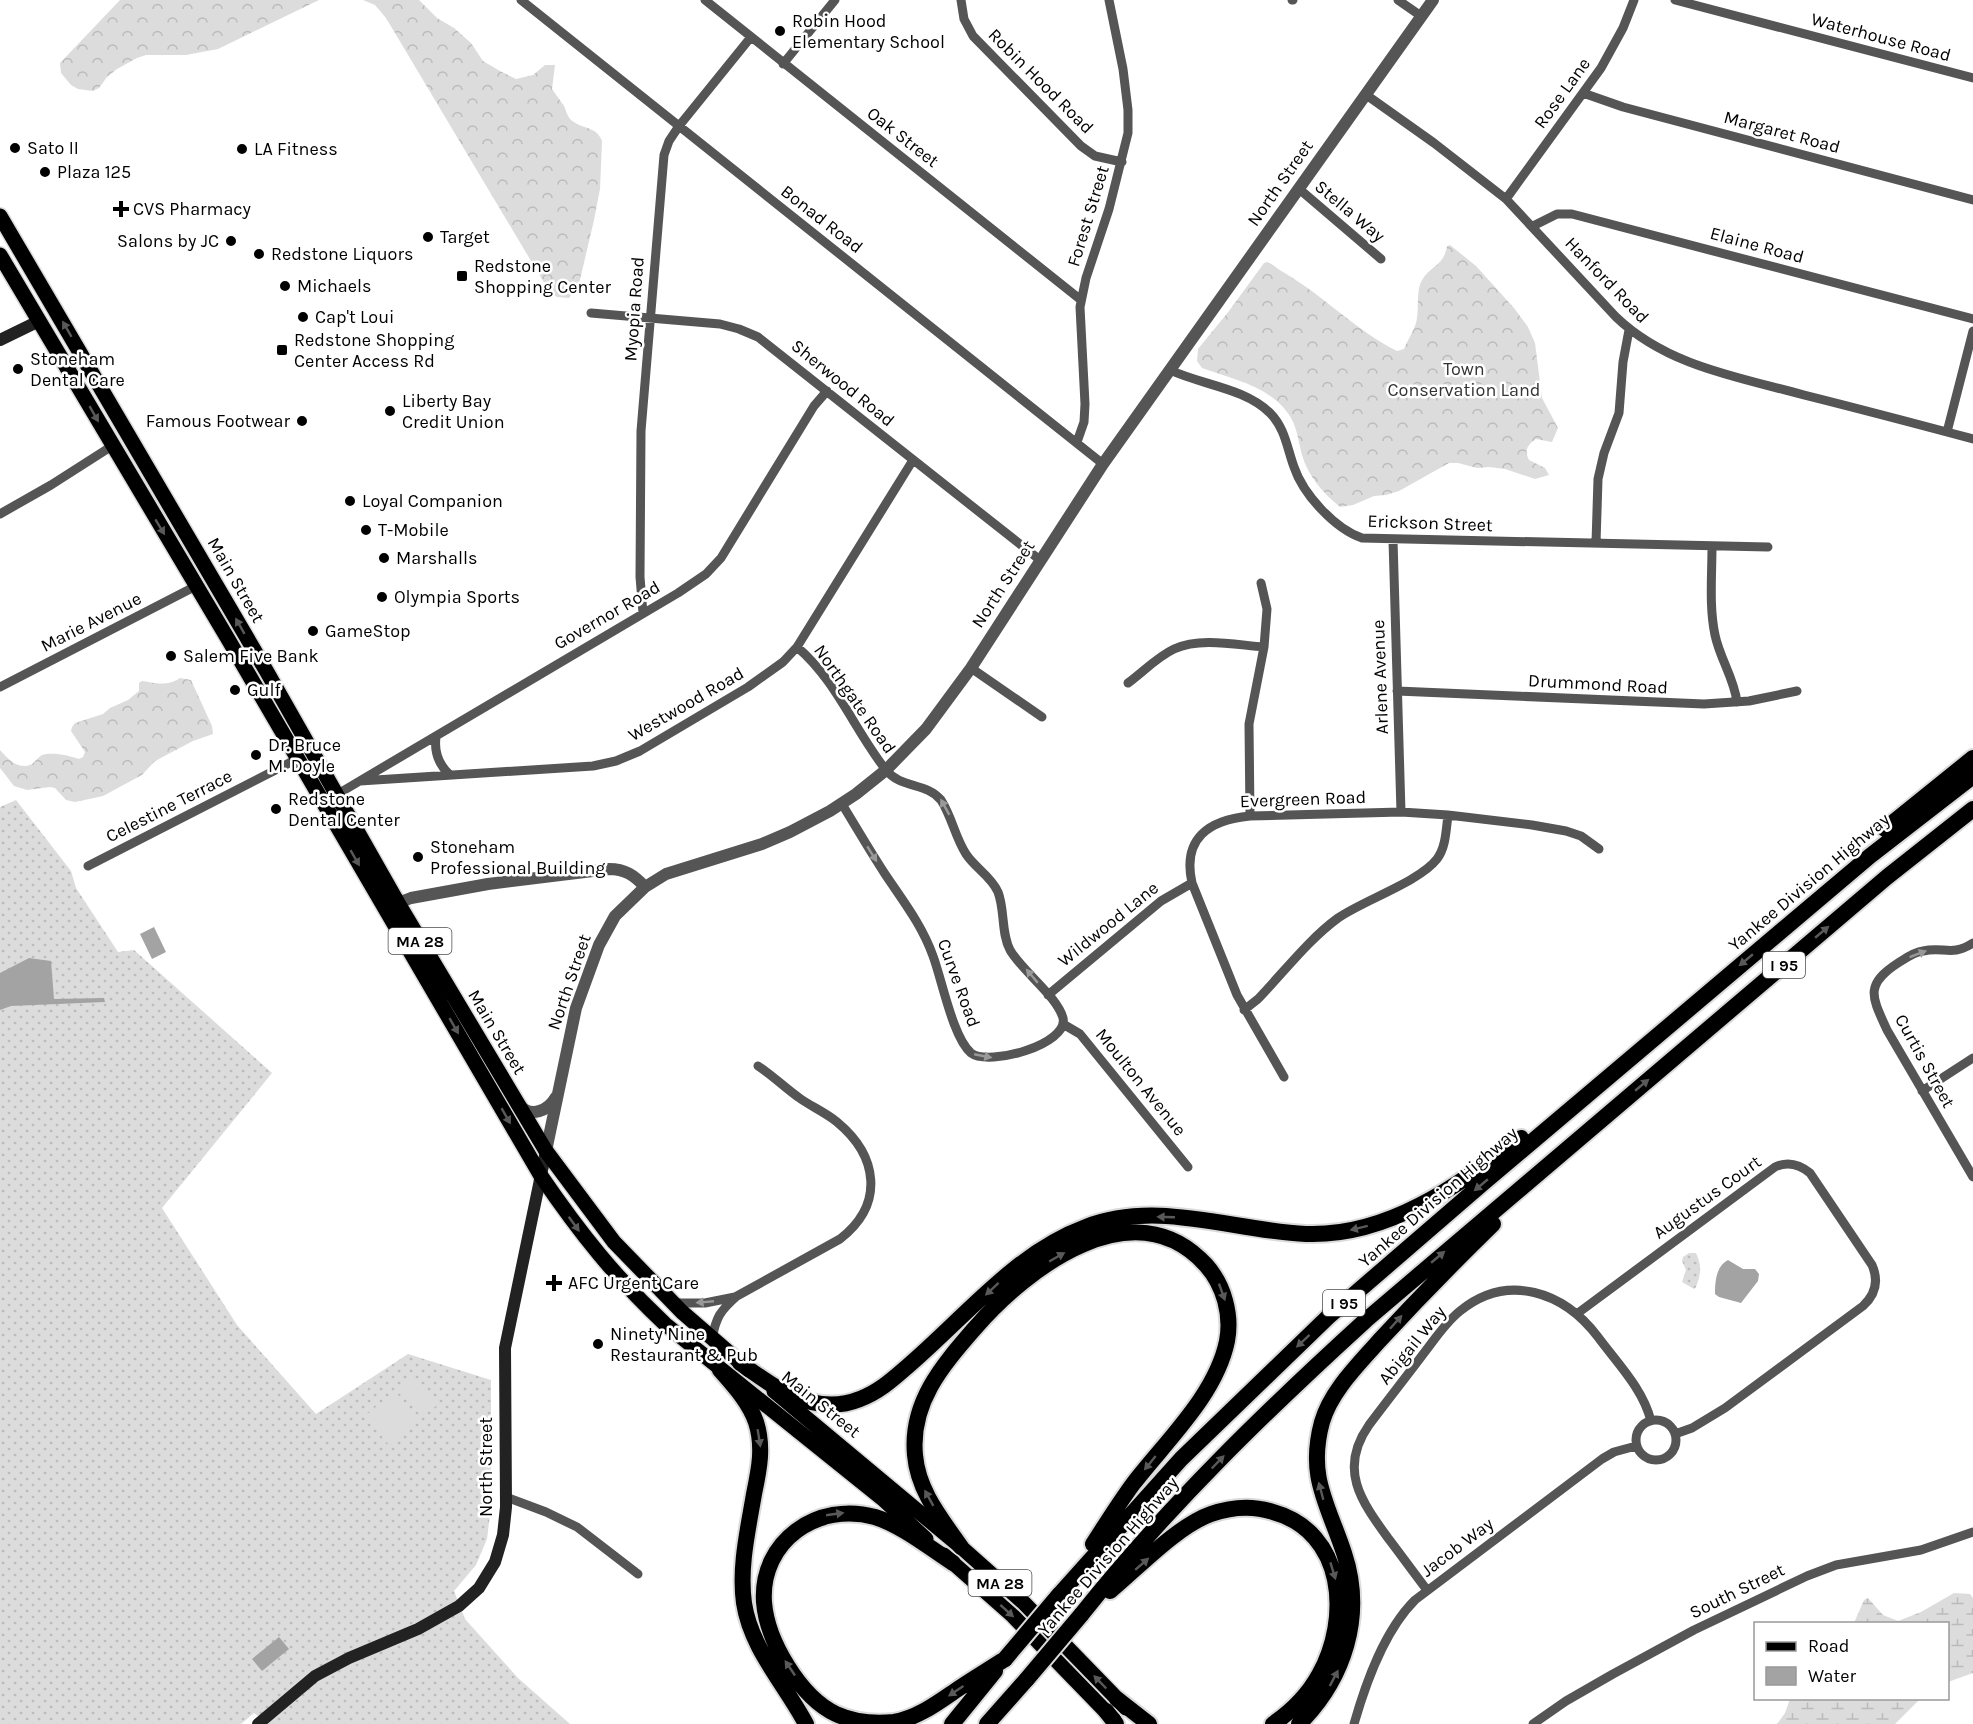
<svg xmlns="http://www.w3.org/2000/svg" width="1973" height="1724" font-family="Karla,sans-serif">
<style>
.grass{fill:url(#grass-dots)}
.forest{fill:url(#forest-crowns)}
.wetland{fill:url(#wetland-marsh)}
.pitch{fill:#dcdcdc}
.water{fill:#a3a3a3}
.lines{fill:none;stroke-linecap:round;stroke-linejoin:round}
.primary-casing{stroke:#dbdbdb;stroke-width:18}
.motorway-casing{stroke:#dbdbdb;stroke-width:20}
.minor{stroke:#555;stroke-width:9}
.tertiary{stroke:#555;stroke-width:12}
.secondary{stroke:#222;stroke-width:12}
.primary{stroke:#000;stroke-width:15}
.motorway{stroke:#000;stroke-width:16}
.motorway-bridge-casing{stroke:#dbdbdb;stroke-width:20;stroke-linecap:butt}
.motorway-bridge{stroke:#000;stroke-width:16}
.oneway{fill:#595959}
.oneway2{fill:#999}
.poi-dot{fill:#000;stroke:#fff;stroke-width:2}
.labels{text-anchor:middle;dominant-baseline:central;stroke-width:5;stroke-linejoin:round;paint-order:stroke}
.shield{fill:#fff;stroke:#4c4c4c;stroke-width:1.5}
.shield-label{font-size:16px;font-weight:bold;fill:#000}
.poi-label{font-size:18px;fill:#000;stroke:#fff;text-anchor:start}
.street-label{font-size:18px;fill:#000;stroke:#fff}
.park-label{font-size:18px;fill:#333;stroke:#fff}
</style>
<defs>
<pattern id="grass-dots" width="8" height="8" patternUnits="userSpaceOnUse" patternTransform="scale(1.5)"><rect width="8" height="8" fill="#dcdcdc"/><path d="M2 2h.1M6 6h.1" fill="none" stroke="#bbb" stroke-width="1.8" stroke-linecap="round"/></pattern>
<pattern id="forest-crowns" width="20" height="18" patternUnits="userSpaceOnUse" patternTransform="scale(1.5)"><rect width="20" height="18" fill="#dcdcdc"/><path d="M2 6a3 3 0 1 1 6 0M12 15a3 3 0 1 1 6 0" fill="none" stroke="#bbb"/></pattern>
<pattern id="wetland-marsh" width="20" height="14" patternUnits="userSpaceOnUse" patternTransform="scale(1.5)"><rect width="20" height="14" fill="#dcdcdc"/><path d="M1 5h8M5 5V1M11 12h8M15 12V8" fill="none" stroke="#bbb"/></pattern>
</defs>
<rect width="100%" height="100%" fill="#fff"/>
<path class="grass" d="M 16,800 L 71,871 L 76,888 L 118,952 L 134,950 L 272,1073 L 162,1208 L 237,1325 L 316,1414 L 408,1354 L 491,1380 L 491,1506 L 487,1539 L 476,1565 L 454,1591 L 465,1619 L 518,1678 L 570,1724 L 269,1724 L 254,1713 L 241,1724 L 0,1724 L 0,807 Z
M 1689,1253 L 1696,1253 C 1702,1266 1701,1274 1696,1287 L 1694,1289 L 1682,1282 L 1686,1270 L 1682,1261 L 1683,1257 Z"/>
<path class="forest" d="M 120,0 L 319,0 L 218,49 L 186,55 L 146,55 L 137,58 L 117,69 L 107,77 L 99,88 L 93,91 L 78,89 L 71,85 L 61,73 L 60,63 Z
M 363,0 L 419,0 L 437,18 L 454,28 L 471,43 L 483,61 L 500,71 L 516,79 L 533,75 L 545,65 L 555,65 L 552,89 C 556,95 560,100 564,106 C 567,112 567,118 574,122 C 584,129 597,127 602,141 L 600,189 L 594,220 L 579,284 L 569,298 L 557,297 L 549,291 L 386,18 L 375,5 Z
M 1450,245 L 1476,266 L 1514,308 L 1528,327 L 1535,343 L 1542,398 L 1558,428 L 1552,442 L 1536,439 C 1527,445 1524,451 1529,460 L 1545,468 L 1549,475 L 1535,479 L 1505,469 L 1489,467 L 1477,468 L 1458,463 L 1449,463 L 1399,491 L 1386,495 L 1374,496 L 1353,505 L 1340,507 C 1323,493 1308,476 1302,455 C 1298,440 1297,424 1287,412 C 1267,385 1231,379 1202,368 L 1197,361 L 1198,349 L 1229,311 L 1264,263 L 1267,262 C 1273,264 1277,269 1283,272 C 1323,295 1355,330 1397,351 L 1404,349 C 1408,339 1416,328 1417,318 C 1419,306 1416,290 1422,280 C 1431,265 1444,266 1447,246 Z
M 180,678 L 191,680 L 212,726 L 213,734 L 193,741 L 155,761 L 142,775 L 103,796 L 75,802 L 66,800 L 55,788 L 50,787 L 27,790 L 14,786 L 0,768 L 0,750 C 8,759 19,771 32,764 C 37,760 40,754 47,754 C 59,753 69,756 79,759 L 83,757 L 85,752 L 71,731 L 72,727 L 75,723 L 103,714 L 110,708 L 128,700 L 139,691 L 139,683 L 142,681 C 156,683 166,687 180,678 Z"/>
<path class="wetland" d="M 1954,1593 L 1970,1594 L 1973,1598 L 1973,1673 L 1948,1682 L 1948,1624 L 1854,1623 L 1864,1600 L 1868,1598 L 1883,1615 L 1898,1621 L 1921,1612 Z
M 1790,1699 L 1790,1698 L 1920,1699 L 1895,1724 L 1777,1724 L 1785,1713 Z"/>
<path class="pitch" d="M 412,1377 L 436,1406 L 422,1417 L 398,1389 Z
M 395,1391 L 419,1420 L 406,1431 L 381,1403 Z
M 378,1405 L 403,1433 L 389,1445 L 365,1416 Z"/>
<path class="water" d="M 154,927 L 166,952 L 152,959 L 140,934 Z
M 29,958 L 51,961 L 54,999 L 104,998 L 105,1002 L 11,1006 L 0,1010 L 0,973 Z
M 1728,1260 L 1743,1269 L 1755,1269 L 1759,1274 L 1758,1281 L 1741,1303 L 1719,1297 L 1715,1294 C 1715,1282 1716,1266 1728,1260 Z
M 279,1637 L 289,1649 L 262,1671 L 252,1659 Z"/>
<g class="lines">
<g class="primary-casing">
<path id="primary" d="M 0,216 L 267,672 L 398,903 L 546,1151 L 614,1242 L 682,1312 L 749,1370
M 0,255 L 228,639 L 541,1176 C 580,1233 615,1277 665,1324 L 884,1500 L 926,1539
M 774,1391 L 961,1547 L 1024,1603 L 1126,1708
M 944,1555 L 1013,1616 L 1114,1720"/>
</g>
<g class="motorway-casing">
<path id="motorway" d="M 1885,829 L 1973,758
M 740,1363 C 762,1378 784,1396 811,1402 C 827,1406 845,1405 860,1399 C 879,1392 893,1379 908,1366 C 944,1335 976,1300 1012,1271 C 1034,1253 1059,1237 1086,1227 C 1157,1199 1234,1231 1306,1234 C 1389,1237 1458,1185 1521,1138
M 720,1370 C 734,1386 749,1402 756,1422 C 764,1447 759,1470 754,1494 C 748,1530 739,1567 744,1603 C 751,1649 785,1684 806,1724
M 961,1547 C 941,1518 918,1491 915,1455 C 910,1402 943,1365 975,1328 C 1027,1268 1134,1186 1206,1265 C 1224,1285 1232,1315 1227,1341 C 1216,1395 1166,1441 1133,1484 C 1119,1503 1106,1524 1093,1544
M 953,1563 C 930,1548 901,1525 875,1517 C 818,1501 760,1541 764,1602 C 767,1641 800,1697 836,1714 C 854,1722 875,1724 894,1722 C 917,1718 936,1704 955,1691 C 971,1680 988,1670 1005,1659
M 1110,1591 C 1138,1568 1177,1526 1211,1514 C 1231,1507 1252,1505 1273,1512 C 1345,1532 1351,1618 1319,1675 C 1308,1695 1292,1711 1273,1724
M 1059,1595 L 1181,1459 L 1328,1317 L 1482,1184 L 1870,856 L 1973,776
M 1081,1615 C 1166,1508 1265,1412 1366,1320 L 1887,877 L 1973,809
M 1117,1699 L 1149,1724
M 1106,1711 L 1116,1724
M 952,1724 L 995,1671
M 987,1724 L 1027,1679
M 1299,1724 C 1344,1679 1365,1616 1344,1553 C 1328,1504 1307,1477 1322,1422 C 1331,1391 1358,1365 1379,1341 C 1416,1301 1454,1262 1493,1224"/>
</g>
<path class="minor" d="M 521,0 L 1103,464
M 705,0 L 1081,300
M 961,0 L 964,19 L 973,36 L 1081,146 L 1095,156 L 1122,162
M 1292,0 L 1293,0
M 1398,0 L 1421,16
M 1675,0 L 1973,78
M 783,64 L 835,0
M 1583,93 L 1623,107 L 1973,200
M 1365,94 L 1434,143 L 1506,199 L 1616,317 C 1667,366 1738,377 1804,395 C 1860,409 1917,424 1973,439
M 1298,188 L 1381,259
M 1506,199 L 1601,68 L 1623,28 L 1634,0
M 1533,226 L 1557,214 L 1572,214 L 1973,319
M 591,313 L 720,324 L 739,329 L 758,337 L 1040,560
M 1170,370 C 1202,385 1245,388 1270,413 C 1285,428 1287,448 1294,467 C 1303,494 1335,529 1362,538 L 1768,547
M 1947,432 L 1973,331
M 1077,442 L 1084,422 L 1085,404 L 1080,307 L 1086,278 L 1109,209 L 1128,133 L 1128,110 L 1123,69 L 1109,0
M 0,514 L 51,485 L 112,446
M 1393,540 L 1401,812
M 1596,543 L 1598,479 L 1604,453 L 1619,413 L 1623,362 L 1629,330
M 1712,546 C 1712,576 1709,607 1715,635 C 1720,659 1734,678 1737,702
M 1261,583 L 1267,609 L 1264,647
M 643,613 L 640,577 L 641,431 L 664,155 L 669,141 L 679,126 L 751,37
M 797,647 C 836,680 855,731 886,770 C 901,789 926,782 941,800 C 952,817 955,837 966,854 C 975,868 991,876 998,892 C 1005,910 1001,933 1010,950 C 1022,971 1057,996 1063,1018 C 1069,1044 989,1067 971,1053 C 953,1038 942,980 933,956 C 922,925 903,901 885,874 C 870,851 856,827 842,804
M 971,668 L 1042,717
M 1128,683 C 1143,672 1157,657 1174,649 C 1201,637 1236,645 1264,647 L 1249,724 L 1250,816
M 0,687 L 196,586
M 1397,691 L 1704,704 L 1749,701 L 1797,691
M 436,737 C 434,752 439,765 450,775
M 360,781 L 593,766 L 616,761 L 640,751 L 748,687 L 783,662 L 797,647 L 913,460
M 336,795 L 678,593 L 706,574 L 721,558 L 814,406 L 827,391
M 88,866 L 297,759
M 1973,943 C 1951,957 1944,946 1923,951 C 1914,952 1906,958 1898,963 C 1864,985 1872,997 1887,1030 L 1973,1177
M 1048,995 L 1161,901 L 1192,883
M 1244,1010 L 1258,999 C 1284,972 1308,940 1338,918 C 1364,900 1419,882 1437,859 C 1446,847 1446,830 1448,815
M 1063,1024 L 1080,1034 L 1188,1167
M 1284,1077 L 1237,995 L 1192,883 C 1182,838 1209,820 1250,816 L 1401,812 L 1448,815 L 1532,825 L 1566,831 L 1581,836 L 1599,849
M 1922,1091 L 1973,1058
M 673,1303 L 705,1303 L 735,1297
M 1578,1313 L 1775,1167 C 1788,1161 1799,1164 1810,1173 L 1872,1265 C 1879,1281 1875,1295 1863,1306 L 1725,1408 L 1692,1428 L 1675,1434
M 712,1339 C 716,1317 720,1311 737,1296 L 840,1239 C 885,1204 878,1156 837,1122 C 825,1112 810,1106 798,1097 C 784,1087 772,1075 758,1066
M1636 1440a20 20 0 1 1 40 0a20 20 0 1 1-40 0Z
M 506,1497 L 546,1512 L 577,1527 L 638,1574
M 1427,1590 C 1414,1573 1401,1555 1388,1538 C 1361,1501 1338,1469 1369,1425 C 1387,1401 1406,1377 1424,1353 C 1435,1339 1445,1323 1460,1311 C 1508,1272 1564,1292 1598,1337 C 1618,1364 1643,1389 1651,1421
M 1354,1724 C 1366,1682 1384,1631 1415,1600 L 1602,1459 L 1614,1452 L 1636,1446
M 1533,1724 L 1566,1701 L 1613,1674 L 1694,1630 L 1807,1576 L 1836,1565 L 1921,1550 L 1973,1532"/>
<path class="tertiary" d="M 398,903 L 411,898 L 488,884 L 609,869 C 625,869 634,875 645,887
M 519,1105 C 531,1118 548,1111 556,1097
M 546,1151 L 576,1008 L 599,945 L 615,916 L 645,887 L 666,874 L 762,844 L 790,832 L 830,811 L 856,794 L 886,770 L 926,729 L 971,668 L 1103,464 L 1433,0"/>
<path class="secondary" d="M 0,340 L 39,321
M 258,1724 L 315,1676 L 349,1658 L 418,1629 L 459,1606 L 479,1588 L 495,1562 L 503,1535 L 506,1507 L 505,1348 L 546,1151"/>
<use href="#primary" class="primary"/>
<use href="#motorway" class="motorway"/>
<g class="motorway-bridge-casing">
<path id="motorway-bridge" d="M 1005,1659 L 1059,1595
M 1027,1679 L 1081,1615"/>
</g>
<use href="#motorway-bridge" class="motorway-bridge"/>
</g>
<defs><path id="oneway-solid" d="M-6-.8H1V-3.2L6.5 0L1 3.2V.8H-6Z" transform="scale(1.5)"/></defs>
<g class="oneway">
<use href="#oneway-solid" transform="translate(67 329) rotate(-120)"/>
<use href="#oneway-solid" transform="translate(94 414) rotate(60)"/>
<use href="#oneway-solid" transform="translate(160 527) rotate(59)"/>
<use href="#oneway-solid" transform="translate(240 626) rotate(-120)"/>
<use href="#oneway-solid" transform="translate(355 858) rotate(60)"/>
<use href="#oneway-solid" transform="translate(1822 932) rotate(-40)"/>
<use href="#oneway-solid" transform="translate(1746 960) rotate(140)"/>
<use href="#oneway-solid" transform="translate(454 1026) rotate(60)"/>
<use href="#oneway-solid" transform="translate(1642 1085) rotate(-40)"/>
<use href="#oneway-solid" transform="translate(506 1116) rotate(60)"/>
<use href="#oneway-solid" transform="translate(1481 1185) rotate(140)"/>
<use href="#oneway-solid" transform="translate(1166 1217) rotate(-178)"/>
<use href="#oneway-solid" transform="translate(574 1224) rotate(54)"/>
<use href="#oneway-solid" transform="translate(1359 1228) rotate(166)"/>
<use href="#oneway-solid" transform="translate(1057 1257) rotate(-30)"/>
<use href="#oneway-solid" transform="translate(1438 1257) rotate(-40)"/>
<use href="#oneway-solid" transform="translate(992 1289) rotate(137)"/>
<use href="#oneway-solid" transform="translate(1222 1292) rotate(70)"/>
<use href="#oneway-solid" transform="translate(1396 1322) rotate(-48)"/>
<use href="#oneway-solid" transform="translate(1303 1341) rotate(137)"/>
<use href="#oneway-solid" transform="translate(759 1438) rotate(81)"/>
<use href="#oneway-solid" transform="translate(1218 1462) rotate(-46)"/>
<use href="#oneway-solid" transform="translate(1150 1463) rotate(129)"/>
<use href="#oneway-solid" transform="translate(1321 1491) rotate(-105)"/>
<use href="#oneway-solid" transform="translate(929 1498) rotate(-119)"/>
<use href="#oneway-solid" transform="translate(835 1514) rotate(-8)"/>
<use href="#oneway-solid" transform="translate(1142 1564) rotate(-41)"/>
<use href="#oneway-solid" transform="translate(1333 1571) rotate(73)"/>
<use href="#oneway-solid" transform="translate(1007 1611) rotate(42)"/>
<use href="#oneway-solid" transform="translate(790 1668) rotate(-124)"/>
<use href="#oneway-solid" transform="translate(1334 1678) rotate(-62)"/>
<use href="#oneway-solid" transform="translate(1100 1682) rotate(-134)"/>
<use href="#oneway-solid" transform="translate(956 1691) rotate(146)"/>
</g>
<g class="oneway2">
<use href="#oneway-solid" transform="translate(945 807) rotate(-119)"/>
<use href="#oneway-solid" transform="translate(872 854) rotate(58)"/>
<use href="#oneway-solid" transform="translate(1918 954) rotate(-21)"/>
<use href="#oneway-solid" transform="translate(1032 976) rotate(-130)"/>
<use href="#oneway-solid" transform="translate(983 1056) rotate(11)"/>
<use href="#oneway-solid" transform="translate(705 1302) rotate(175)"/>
</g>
<g class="poi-dot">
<circle cx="780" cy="31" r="6"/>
<circle cx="15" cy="148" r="6"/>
<circle cx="242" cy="149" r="6"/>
<circle cx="45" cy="172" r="6"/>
<path d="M118 200h6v6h6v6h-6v6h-6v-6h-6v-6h6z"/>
<circle cx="428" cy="237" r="6"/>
<circle cx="231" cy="241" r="6"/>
<circle cx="259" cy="254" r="6"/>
<rect x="456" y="270" width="12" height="12" rx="3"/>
<circle cx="285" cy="286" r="6"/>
<circle cx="303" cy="317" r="6"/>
<rect x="276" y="344" width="12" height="12" rx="3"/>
<circle cx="18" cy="369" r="6"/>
<circle cx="390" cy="411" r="6"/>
<circle cx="302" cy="421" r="6"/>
<circle cx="350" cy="501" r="6"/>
<circle cx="366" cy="530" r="6"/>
<circle cx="384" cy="558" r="6"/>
<circle cx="382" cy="597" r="6"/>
<circle cx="313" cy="631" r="6"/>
<circle cx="171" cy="656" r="6"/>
<circle cx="235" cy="690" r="6"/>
<circle cx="256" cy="755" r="6"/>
<circle cx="276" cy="809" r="6"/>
<circle cx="418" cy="857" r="6"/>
<path d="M551 1274h6v6h6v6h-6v6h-6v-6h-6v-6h6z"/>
<circle cx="598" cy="1344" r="6"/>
</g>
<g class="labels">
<g class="shield">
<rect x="388.5" y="928" width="63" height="26" rx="4.5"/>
<rect x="1763" y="952" width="42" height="26" rx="4.5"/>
<rect x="1323" y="1290" width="42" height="26" rx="4.5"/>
<rect x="968.5" y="1570" width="63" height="26" rx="4.5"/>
</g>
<g class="shield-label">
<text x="420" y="941">MA 28</text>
<text x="1784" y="965">I 95</text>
<text x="1344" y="1303">I 95</text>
<text x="1000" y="1583">MA 28</text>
</g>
<g class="poi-label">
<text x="792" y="21">Robin Hood<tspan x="792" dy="21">Elementary School</tspan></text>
<text x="27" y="148">Sato II</text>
<text x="254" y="149">LA Fitness</text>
<text x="57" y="172">Plaza 125</text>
<text x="133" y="209">CVS Pharmacy</text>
<text x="440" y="237">Target</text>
<text x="219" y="241" text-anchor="end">Salons by JC</text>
<text x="271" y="254">Redstone Liquors</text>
<text x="474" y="266">Redstone<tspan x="474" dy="21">Shopping Center</tspan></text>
<text x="297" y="286">Michaels</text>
<text x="315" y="317">Cap't Loui</text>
<text x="294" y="340">Redstone Shopping<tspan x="294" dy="21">Center Access Rd</tspan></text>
<text x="30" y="359">Stoneham<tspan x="30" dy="21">Dental Care</tspan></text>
<text x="402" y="401">Liberty Bay<tspan x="402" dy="21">Credit Union</tspan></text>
<text x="290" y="421" text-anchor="end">Famous Footwear</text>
<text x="362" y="501">Loyal Companion</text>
<text x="378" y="530">T-Mobile</text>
<text x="396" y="558">Marshalls</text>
<text x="394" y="597">Olympia Sports</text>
<text x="325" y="631">GameStop</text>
<text x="183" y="656">Salem Five Bank</text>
<text x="247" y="690">Gulf</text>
<text x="268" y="745">Dr. Bruce<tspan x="268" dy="21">M. Doyle</tspan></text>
<text x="288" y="799">Redstone<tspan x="288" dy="21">Dental Center</tspan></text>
<text x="430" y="847">Stoneham<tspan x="430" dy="21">Professional Building</tspan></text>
<text x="568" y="1283">AFC Urgent Care</text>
<text x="610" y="1334">Ninety Nine<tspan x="610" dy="21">Restaurant &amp; Pub</tspan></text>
</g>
<g class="street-label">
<text transform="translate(1881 37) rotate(15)">Waterhouse Road</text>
<text transform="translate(1041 81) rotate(45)">Robin Hood Road</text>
<text transform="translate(1562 93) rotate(-54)">Rose Lane</text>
<text transform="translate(1782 132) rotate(15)">Margaret Road</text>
<text transform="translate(903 137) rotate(38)">Oak Street</text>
<text transform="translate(1280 183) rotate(-55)">North Street</text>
<text transform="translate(1350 211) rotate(40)">Stella Way</text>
<text transform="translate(1088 216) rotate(-73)">Forest Street</text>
<text transform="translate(822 219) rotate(38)">Bonad Road</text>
<text transform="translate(1757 245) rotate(15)">Elaine Road</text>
<text transform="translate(1607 280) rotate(46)">Hanford Road</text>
<text transform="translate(634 309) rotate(-86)">Myopia Road</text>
<text transform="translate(843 383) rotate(39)">Sherwood Road</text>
<text transform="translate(1430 523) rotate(2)">Erickson Street</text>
<text transform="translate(236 580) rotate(60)">Main Street</text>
<text transform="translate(1003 584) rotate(-57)">North Street</text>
<text transform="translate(607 615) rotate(-30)">Governor Road</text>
<text transform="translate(91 622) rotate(-27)">Marie Avenue</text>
<text transform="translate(1380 677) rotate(-92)">Arlene Avenue</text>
<text transform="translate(1598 684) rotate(3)">Drummond Road</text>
<text transform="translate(855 699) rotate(55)">Northgate Road</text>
<text transform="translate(686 704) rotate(-30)">Westwood Road</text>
<text transform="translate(1303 799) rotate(-2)">Evergreen Road</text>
<text transform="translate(169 806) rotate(-27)">Celestine Terrace</text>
<text transform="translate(1809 882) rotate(-40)">Yankee Division Highway</text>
<text transform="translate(1108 924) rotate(-39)">Wildwood Lane</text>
<text transform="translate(569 982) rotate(-71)">North Street</text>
<text transform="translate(959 983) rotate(70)">Curve Road</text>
<text transform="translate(497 1032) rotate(59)">Main Street</text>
<text transform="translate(1925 1061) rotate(61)">Curtis Street</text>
<text transform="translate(1141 1082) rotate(51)">Moulton Avenue</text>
<text transform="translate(1438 1197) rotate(-41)">Yankee Division Highway</text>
<text transform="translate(1707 1197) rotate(-36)">Augustus Court</text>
<text transform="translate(1412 1345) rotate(-51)">Abigail Way</text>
<text transform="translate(821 1404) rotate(39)">Main Street</text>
<text transform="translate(486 1467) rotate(-90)">North Street</text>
<text transform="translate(1457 1547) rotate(-37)">Jacob Way</text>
<text transform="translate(1108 1556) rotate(-49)">Yankee Division Highway</text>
<text transform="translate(1737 1591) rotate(-26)">South Street</text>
</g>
<g class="park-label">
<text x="1464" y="369">Town<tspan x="1464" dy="21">Conservation Land</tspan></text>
</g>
</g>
<rect x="1754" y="1622" width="195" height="78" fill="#ffffff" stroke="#999999" stroke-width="1.5"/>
<rect x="1766" y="1642" width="30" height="9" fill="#000000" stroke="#999999" stroke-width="1.5"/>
<text x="1808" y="1652" font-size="18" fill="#000000">Road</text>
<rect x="1766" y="1667" width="30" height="18" fill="#a3a3a3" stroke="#999999" stroke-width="1.5"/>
<text x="1808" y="1682" font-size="18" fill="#000000">Water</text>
</svg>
